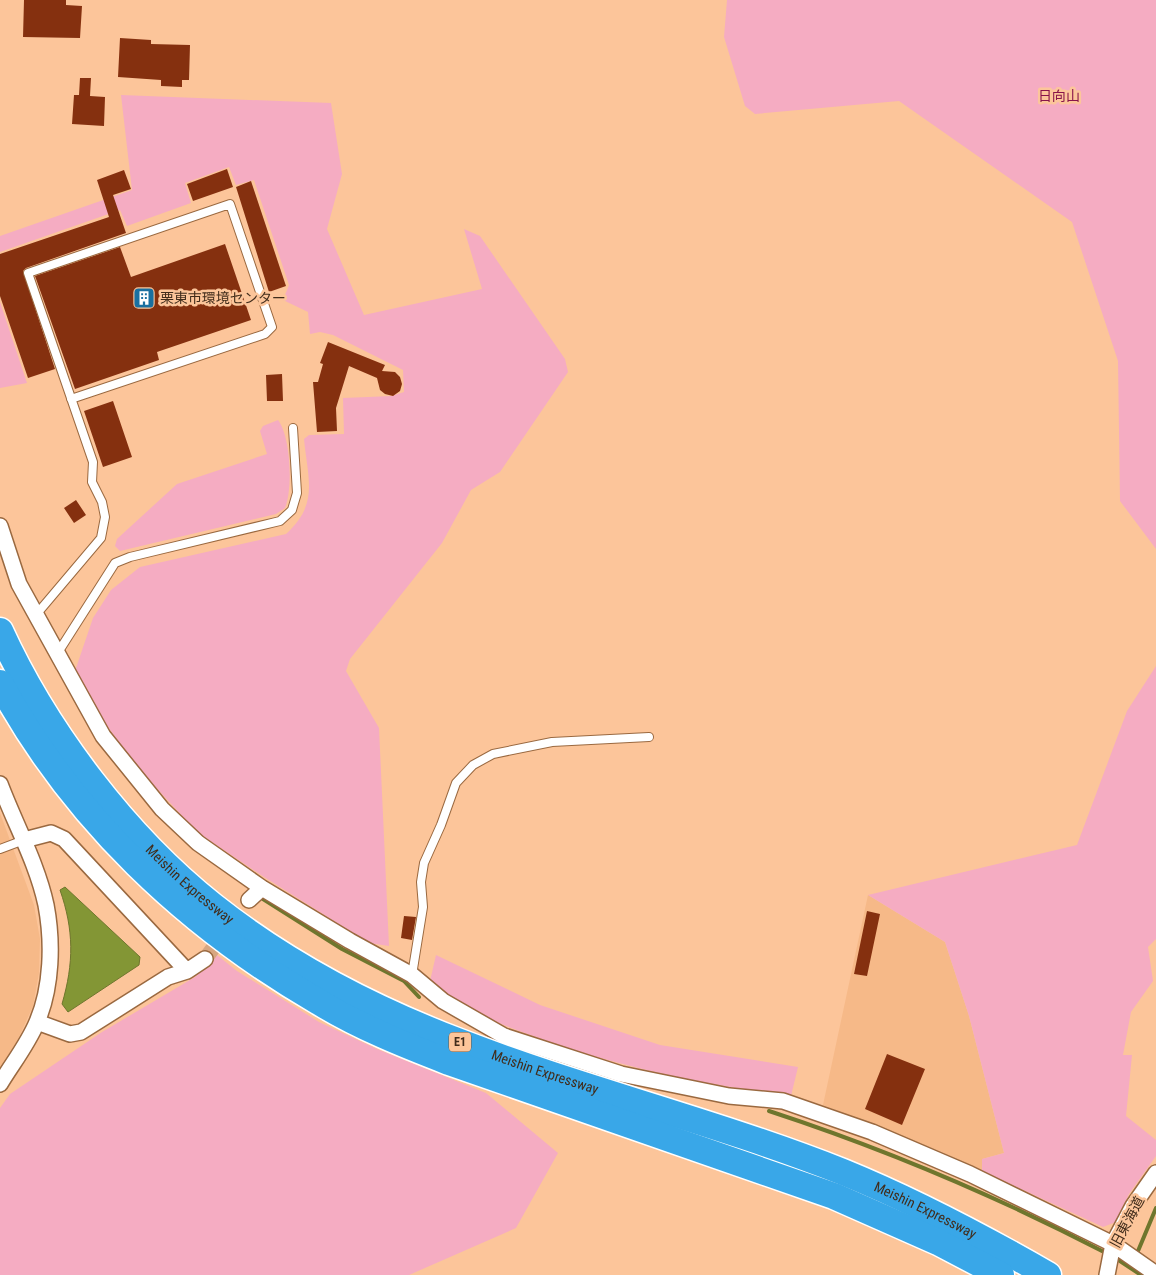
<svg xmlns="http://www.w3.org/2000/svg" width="1156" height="1275" font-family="'Roboto Condensed','Noto Sans JP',sans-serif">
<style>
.built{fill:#f6b988}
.green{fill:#f5acc2}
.water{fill:#839635;stroke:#6f762d}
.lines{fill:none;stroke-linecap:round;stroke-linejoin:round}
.stream{stroke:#6f762d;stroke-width:4}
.building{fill:#85300f}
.street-tunnel{stroke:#d7a681;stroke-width:15;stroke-dasharray:15 8;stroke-linecap:butt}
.lane-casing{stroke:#9a6940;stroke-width:10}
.street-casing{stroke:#9a6940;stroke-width:18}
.highway-casing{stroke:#fff;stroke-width:29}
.lane{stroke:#fff;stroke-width:8}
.street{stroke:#fff;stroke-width:15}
.highway{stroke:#39a7e8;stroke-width:26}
.labels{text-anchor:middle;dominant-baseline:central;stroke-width:5;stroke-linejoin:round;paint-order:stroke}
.shield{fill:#fcc59a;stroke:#795a41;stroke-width:1}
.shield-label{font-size:12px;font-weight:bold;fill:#412c1b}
.park-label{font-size:14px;fill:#88144a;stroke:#fcc59a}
.poi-label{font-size:14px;fill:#412c1b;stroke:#fcc59a;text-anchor:start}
.street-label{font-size:14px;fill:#412c1b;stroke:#fcc59a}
</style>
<rect width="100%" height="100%" fill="#fcc59a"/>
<path class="built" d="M 0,813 L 34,905 L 40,939 L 39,973 L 33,1006 L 19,1037 L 0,1070 Z
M 868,895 L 945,942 L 969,1016 L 1004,1153 L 982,1159 L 982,1171 L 942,1152 L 823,1105 Z"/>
<path class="green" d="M 727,0 L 1156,0 L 1156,549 L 1120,501 L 1118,361 L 1072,222 L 899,101 L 755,114 L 745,106 L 724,37 Z
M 121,95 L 331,103 L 342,174 L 327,229 L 364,315 L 482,289 L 464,229 L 480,236 L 565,359 L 568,372 L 500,472 L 471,490 L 442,543 L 350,659 L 346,671 L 379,728 L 389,946 L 369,943 L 264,877 L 197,832 L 136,766 L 105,723 L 75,671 L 93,618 L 111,590 L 140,567 L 286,534 C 319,504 308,480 304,439 L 309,435 L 344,434 L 343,398 L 392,396 L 404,392 L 403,370 L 333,335 L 320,332 L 310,334 L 308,312 L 283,300 L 289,285 L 254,180 L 236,185 L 229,167 L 185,183 L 191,203 L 127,226 L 120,210 L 0,252 L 0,236 L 132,190 Z
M 0,302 L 27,383 L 0,388 Z
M 278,420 C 291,437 293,489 285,508 L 276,514 L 120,551 L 115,546 L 117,539 L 177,484 L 267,454 L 260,431 L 263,426 Z
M 1156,666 L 1156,939 L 1148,947 L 1153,981 L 1131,1012 L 1123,1055 L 1132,1055 L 1126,1116 L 1156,1140 L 1156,1156 L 1129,1194 L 1116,1222 L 1103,1227 L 982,1171 L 982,1159 L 1004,1153 L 969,1016 L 945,942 L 868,895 L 1077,845 L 1127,711 Z
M 217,955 L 237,971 L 319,1022 L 377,1049 L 486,1093 L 558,1153 L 516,1228 L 409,1275 L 0,1275 L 0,1108 L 10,1094 L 102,1032 L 195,977 Z
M 436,955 L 540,1005 L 660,1045 L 798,1067 L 791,1096 C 704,1085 618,1067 536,1037 C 511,1028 486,1019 463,1006 C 451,1000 440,989 430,981 Z"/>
<path class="water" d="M 65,887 L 140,957 L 139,965 L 68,1012 L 62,1004 C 74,963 74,930 60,890 Z"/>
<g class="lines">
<path class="stream" d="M 263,899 L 342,949 L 404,981 L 419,997
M 769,1111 C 885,1149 996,1196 1104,1252
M 1138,1251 L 1156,1208
M 1120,1261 L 1141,1275"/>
</g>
<path class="building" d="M 24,0 L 66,0 L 66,5 L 82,6 L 80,38 L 23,37 Z
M 120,38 L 151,40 L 151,44 L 190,45 L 189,80 L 182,80 L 182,87 L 161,86 L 161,80 L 118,77 Z
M 80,78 L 91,78 L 90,96 L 105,97 L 104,126 L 72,124 L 74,95 L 79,95 Z
M 227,169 L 233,187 L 193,201 L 187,184 Z
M 124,170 L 131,189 L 113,195 L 126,233 L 26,268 L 23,271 L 55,369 L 28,378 L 0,296 L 0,254 L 109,217 L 97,180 Z
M 251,181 L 286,286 L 269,292 L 236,187 Z
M 225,244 L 251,320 L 157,352 L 159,360 L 75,389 L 35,276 L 120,247 L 131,277 Z
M 328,342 L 385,365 L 382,371 L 395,372 L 400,377 L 402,384 L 400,391 L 393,396 L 385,394 L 380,390 L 377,378 L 349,366 L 336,408 L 337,431 L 317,432 L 313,382 L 318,382 L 323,364 L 320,363 Z
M 282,374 L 283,401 L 267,401 L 266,375 Z
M 113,401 L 132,457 L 103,467 L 84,411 Z
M 76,500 L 86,515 L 74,523 L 64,508 Z
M 867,911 L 880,914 L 867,976 L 854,974 Z
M 404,916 L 416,917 L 412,940 L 401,938 Z
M 887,1054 L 925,1069 L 902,1125 L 865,1109 Z"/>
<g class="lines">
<path class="street-tunnel" d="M 205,959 L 249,900"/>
<g class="lane-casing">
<path id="lane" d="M 35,616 L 101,538 L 105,517 L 102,502 L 92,482 L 93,462 L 28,273 L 230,204 L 272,327 L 265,334 L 71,399
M 57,654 L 115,563 L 130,557 L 280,521 L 292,510 L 297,493 L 293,428
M 0,849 L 24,840
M 412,975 L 423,907 L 421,882 L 424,863 L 441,825 L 456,783 L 473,765 L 493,754 L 552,742 L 649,737"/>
</g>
<g class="street-casing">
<path id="street" d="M 0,526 L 19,584 L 103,736 L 162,809 L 198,843 L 262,888 L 350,941 L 412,975 L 443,1001 L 504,1036 L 621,1074 L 729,1096 L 783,1101 L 872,1132 L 970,1174 L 1113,1244 L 1156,1274
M 0,784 C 15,824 37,863 46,905 C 53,942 52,987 37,1022 C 28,1044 12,1064 0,1084
M 24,840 L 51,833 L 64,839 L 187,971 L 205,959
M 249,900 L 262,888
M 37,1022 L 70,1034 L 81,1032 L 168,977 L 187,971
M 1107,1275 L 1113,1244 L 1133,1206 L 1156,1173"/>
</g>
<g class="highway-casing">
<g id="highway">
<path id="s1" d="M 0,631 C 46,732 126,837 213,906 C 285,963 371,1008 457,1041 C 584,1090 717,1122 843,1172 C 914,1201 982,1237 1048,1275"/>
<path d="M 0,683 C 73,818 186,925 319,1002 C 360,1027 405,1045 449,1062 L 834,1196 L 938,1242 L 1001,1275"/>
</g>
</g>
<use href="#lane" class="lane"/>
<use href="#street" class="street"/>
<use href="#highway" class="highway"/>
</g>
<defs>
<g id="building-square" transform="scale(1.125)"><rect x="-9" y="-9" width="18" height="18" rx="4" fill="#1a70a0" stroke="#fcc59a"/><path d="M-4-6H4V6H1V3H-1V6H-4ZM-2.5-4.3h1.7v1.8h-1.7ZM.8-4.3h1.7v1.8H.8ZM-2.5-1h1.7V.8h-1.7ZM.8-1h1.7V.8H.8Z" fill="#fff"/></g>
</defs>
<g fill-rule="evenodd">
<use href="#building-square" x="144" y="298"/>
</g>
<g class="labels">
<rect class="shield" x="449" y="1032.5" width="22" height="19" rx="4"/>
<g class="shield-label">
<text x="460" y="1042">E1</text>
</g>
<g class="park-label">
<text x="1059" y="96">日向山</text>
</g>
<g class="poi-label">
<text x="160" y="298">栗東市環境センター</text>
</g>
<g class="street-label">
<text stroke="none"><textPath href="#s1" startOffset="319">Meishin Expressway</textPath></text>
<text stroke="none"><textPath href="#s1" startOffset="724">Meishin Expressway</textPath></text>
<text stroke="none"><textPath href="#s1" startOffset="1129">Meishin Expressway</textPath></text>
<text transform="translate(1127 1222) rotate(-62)">旧東海道</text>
</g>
</g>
</svg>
